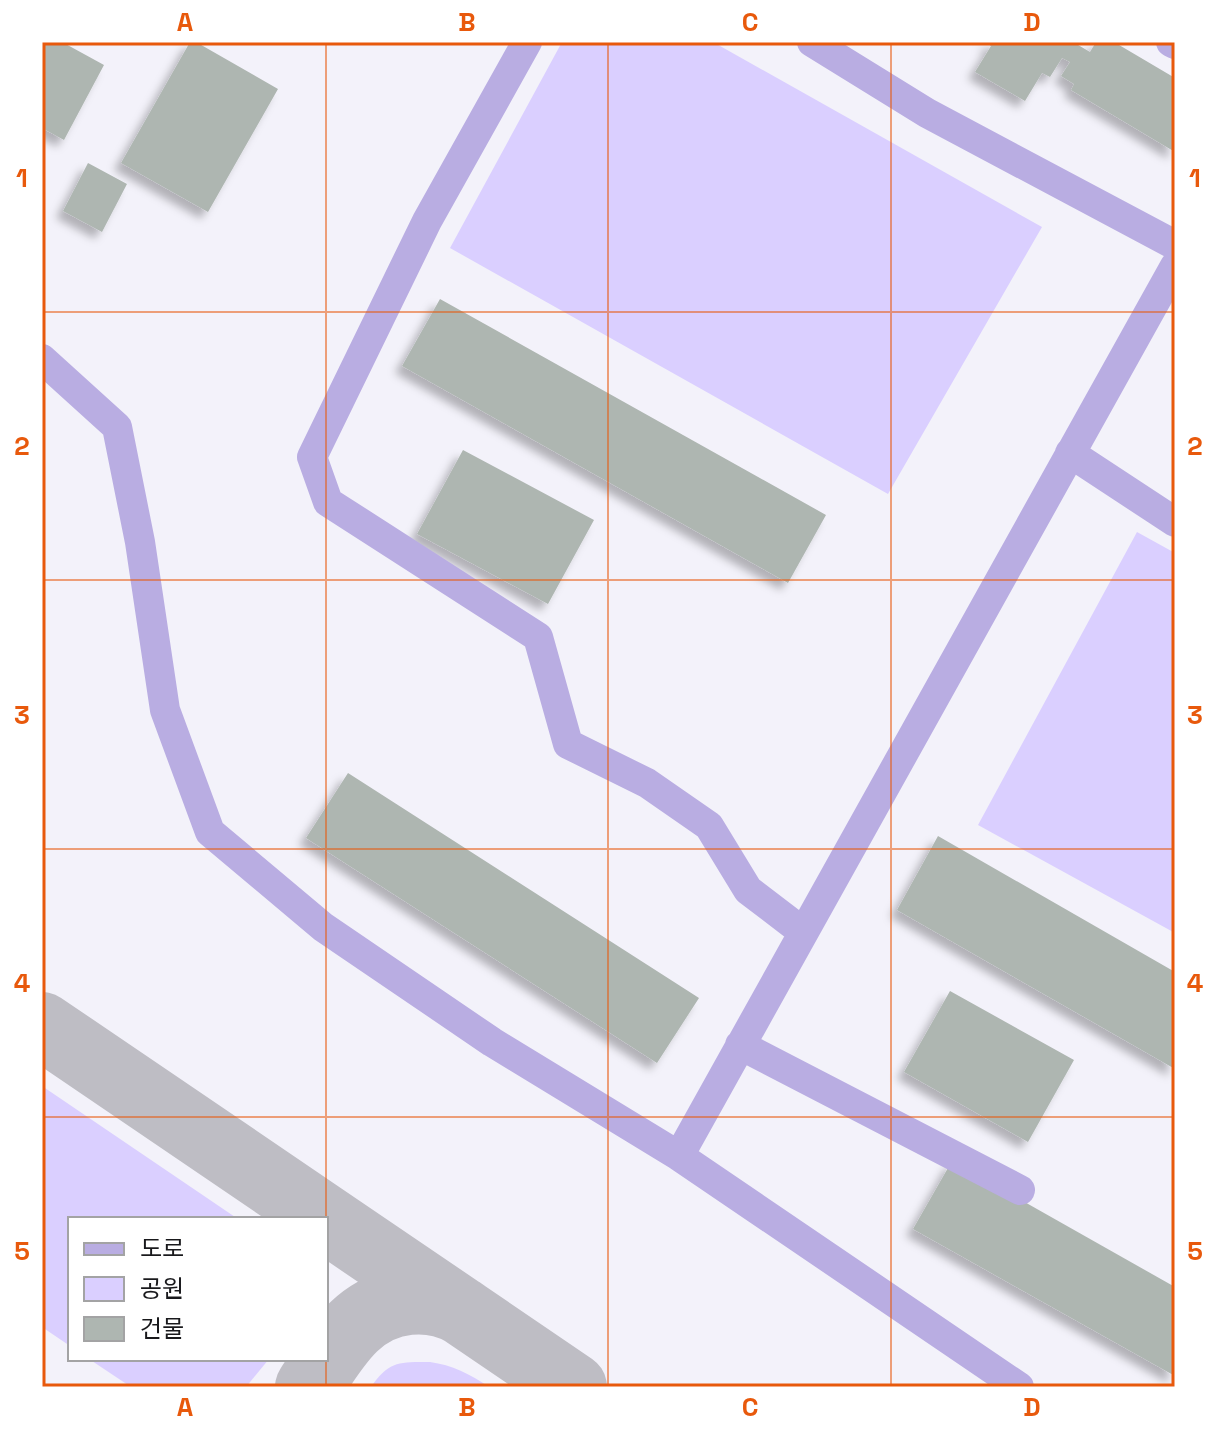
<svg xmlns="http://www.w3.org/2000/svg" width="1217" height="1429" font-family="'Space Grotesk','Noto Sans KR',sans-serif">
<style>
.green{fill:#dacfff}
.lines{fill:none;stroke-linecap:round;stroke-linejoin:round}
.taxiway{stroke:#bebdc4;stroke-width:68}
.building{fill:#aeb6b1;filter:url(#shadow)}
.minor{stroke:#b9ade2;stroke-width:30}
.grid{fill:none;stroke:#e8590c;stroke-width:2;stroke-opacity:0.55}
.neatline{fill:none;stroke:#e8590c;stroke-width:3}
.grid-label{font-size:26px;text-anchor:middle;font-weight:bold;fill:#e8590c}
</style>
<defs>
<filter id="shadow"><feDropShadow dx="-7" dy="7" stdDeviation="4" flood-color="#0004"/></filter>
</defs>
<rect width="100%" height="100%" fill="#f3f2fa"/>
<path class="green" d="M 562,42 L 713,42 L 1042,227 L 888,494 L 450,248 Z
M 1137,532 L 1175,553 L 1175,933 L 978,825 Z
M 42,1086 L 238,1219 L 70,1219 L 70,1346 L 42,1327 Z
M 89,1359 L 269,1359 L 246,1387 L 131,1387 Z
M 430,1362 C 452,1365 470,1374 489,1387 L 371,1387 C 389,1361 399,1362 430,1362 Z"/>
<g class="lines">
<path class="taxiway" d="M 42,1026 L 326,1219
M 326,1219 L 573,1387
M 309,1387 C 335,1348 357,1306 409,1301 C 428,1299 447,1303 463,1312"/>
</g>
<path class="building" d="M 42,42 L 62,42 L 104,65 L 64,140 L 42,128 Z
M 190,42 L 196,42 L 278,89 L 208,212 L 121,163 Z
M 985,42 L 1073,42 L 1090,52 L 1096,42 L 1114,42 L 1175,78 L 1175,152 L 1071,90 L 1074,84 L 1061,76 L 1070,62 L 1062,58 L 1050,77 L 1042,73 L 1025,101 L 975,72 L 991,46 Z
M 88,163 L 127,184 L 102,232 L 63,211 Z
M 440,299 L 826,515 L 788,583 L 402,366 Z
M 463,450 L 594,520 L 548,604 L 417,534 Z
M 348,773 L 699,998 L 657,1063 L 306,838 Z
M 938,836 L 1175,972 L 1175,1069 L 897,910 Z
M 950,991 L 1074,1060 L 1028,1142 L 904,1072 Z
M 952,1161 L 1175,1287 L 1175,1376 L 913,1229 Z"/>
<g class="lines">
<path class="minor" d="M 527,42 L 427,221 L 312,457 L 328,502 L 538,637 L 568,744 L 647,783 L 709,826 L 748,890 L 803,932
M 812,42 L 927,113 L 1175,245
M 1171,42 L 1175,44
M 42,359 L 117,427 L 140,542 L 165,710 L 210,832 L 323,927 L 492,1042 L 679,1156 L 1175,266
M 1070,453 L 1175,522
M 740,1045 L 1020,1190
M 679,1156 L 1019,1387"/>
</g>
<path class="grid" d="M 326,42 L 326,1387M 608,42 L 608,1387M 891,42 L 891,1387M 42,312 L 1175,312M 42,580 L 1175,580M 42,849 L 1175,849M 42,1117 L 1175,1117"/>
<rect width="1217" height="1429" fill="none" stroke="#ffffff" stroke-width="88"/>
<rect x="68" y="1217" width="260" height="144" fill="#ffffff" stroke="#a3a3a4" stroke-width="2"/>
<rect x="84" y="1243" width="40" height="12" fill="#b9ade2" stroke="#a3a3a4" stroke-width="2"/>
<text x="140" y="1257" font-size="24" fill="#19191c">도로</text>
<rect x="84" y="1277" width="40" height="24" fill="#dacfff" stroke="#a3a3a4" stroke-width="2"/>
<text x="140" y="1297" font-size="24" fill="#19191c">공원</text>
<rect x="84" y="1317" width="40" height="24" fill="#aeb6b1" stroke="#a3a3a4" stroke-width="2"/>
<text x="140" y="1337" font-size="24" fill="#19191c">건물</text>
<rect x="44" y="44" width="1129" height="1341" class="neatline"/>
<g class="grid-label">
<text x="185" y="31">A</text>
<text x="467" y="31">B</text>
<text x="750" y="31">C</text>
<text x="1032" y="31">D</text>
<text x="22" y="187">1</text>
<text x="1195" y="187">1</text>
<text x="22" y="455">2</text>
<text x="1195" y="455">2</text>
<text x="22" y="724">3</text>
<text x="1195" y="724">3</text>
<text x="22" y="992">4</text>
<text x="1195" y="992">4</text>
<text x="22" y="1260">5</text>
<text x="1195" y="1260">5</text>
<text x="185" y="1416">A</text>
<text x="467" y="1416">B</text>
<text x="750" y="1416">C</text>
<text x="1032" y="1416">D</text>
</g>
</svg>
